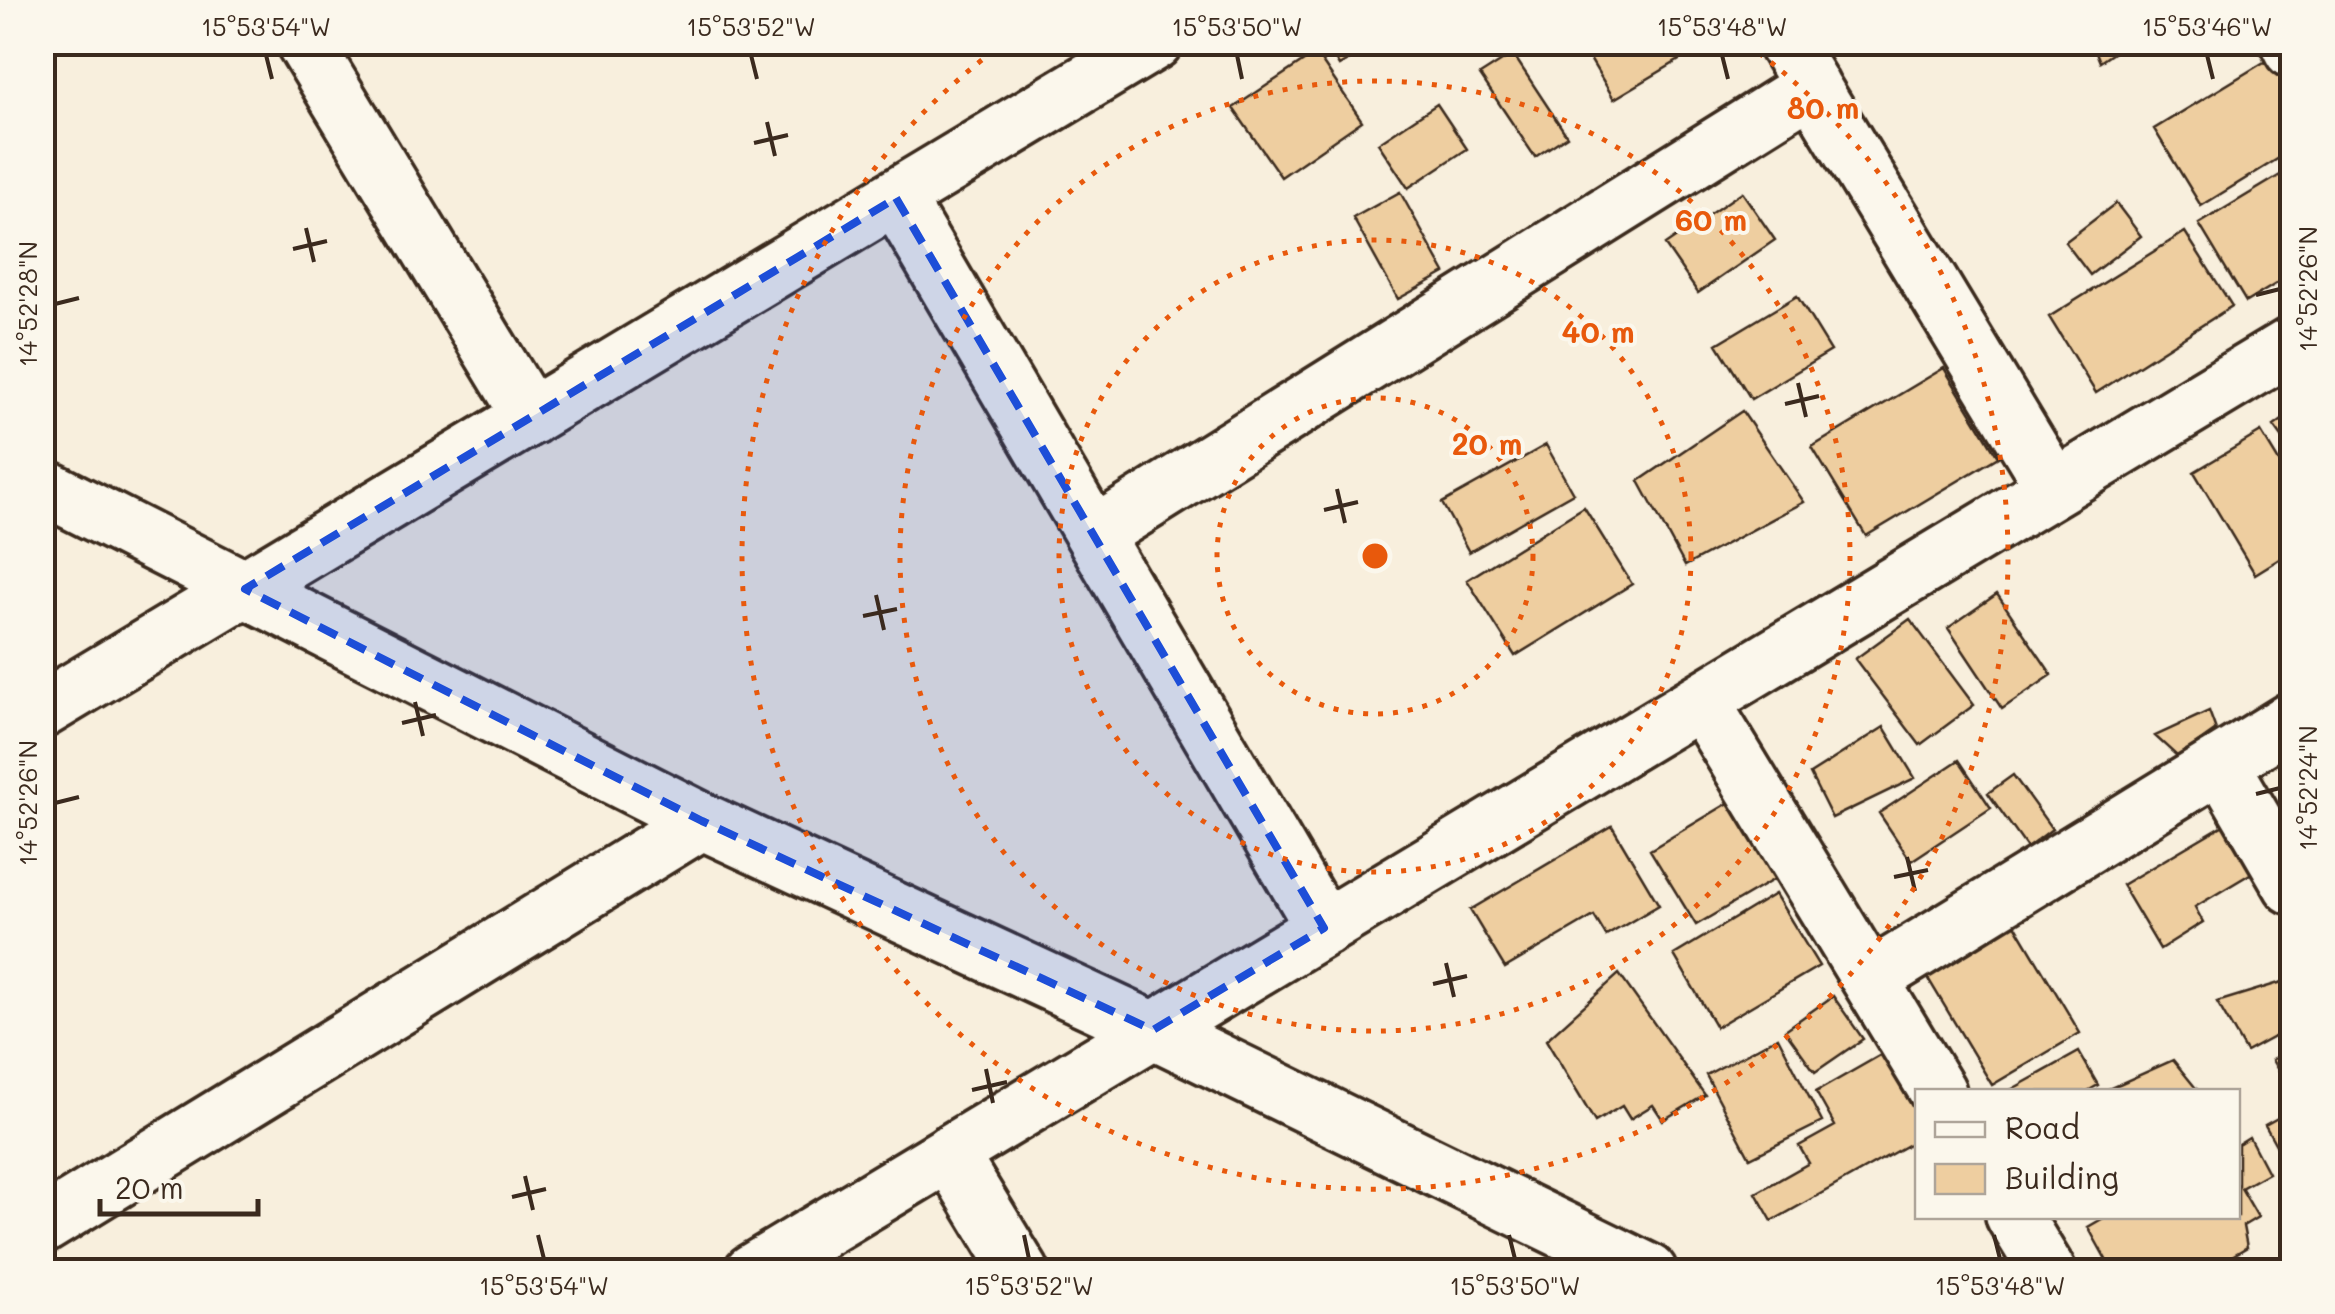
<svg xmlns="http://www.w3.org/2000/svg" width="2335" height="1314" font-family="Mali,sans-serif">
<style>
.building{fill:#eecea0;stroke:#3b2a1e;stroke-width:2.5}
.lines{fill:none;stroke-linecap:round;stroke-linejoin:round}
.minor-casing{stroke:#3b2a1e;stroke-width:62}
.minor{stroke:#fbf7ec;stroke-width:55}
.marked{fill:#1d4ed8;fill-opacity:0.2;stroke:#1d4ed8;stroke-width:8;stroke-dasharray:20 12;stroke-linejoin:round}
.ticks{fill:none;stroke:#3b2a1e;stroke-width:4}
.ring{fill:none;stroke:#e8590c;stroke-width:5;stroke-dasharray:5 10}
.centre{fill:#e8590c;stroke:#fbf7ec;stroke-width:5}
.ring-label{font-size:30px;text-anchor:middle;font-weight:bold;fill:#e8590c;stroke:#fbf7ec;stroke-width:8;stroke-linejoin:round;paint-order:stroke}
.neatline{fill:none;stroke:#3b2a1e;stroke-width:4}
.ticks-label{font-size:25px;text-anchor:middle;fill:#3b2a1e}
</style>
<rect width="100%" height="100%" fill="#f8efdd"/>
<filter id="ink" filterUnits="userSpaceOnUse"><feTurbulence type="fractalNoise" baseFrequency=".01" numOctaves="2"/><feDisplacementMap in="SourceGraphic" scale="20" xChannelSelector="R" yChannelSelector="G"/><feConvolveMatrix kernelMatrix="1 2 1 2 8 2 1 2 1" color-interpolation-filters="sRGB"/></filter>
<g filter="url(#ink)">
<path class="building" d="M 1325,42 L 1379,42 L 1339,66 Z
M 1580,42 L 1705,42 L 1706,44 L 1614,99 Z
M 2092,42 L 2129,42 L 2100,62 Z
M 1316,53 L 1362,121 L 1281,177 L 1233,108 Z
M 1513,54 L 1567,136 L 1535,157 L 1480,75 Z
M 2274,56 L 2292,86 L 2292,150 L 2201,206 L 2154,129 Z
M 1437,104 L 1467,149 L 1408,188 L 1378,143 Z
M 2292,168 L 2292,274 L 2246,302 L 2199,224 Z
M 1400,192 L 1445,273 L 1398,299 L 1353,218 Z
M 1742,192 L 1775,240 L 1698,293 L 1665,245 Z
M 2116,203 L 2141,236 L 2090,275 L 2065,242 Z
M 2185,232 L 2232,306 L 2096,393 L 2049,317 Z
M 1797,296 L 1831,351 L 1751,399 L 1717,344 Z
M 1944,368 L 1998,457 L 1866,536 L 1812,447 Z
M 1742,411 L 1804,502 L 1685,566 L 1639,481 Z
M 2292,413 L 2292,451 L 2274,426 Z
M 2261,432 L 2292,483 L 2292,551 L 2255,574 L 2194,472 Z
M 1546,445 L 1573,493 L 1469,552 L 1442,503 Z
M 1584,507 L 1632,584 L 1515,656 L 1467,580 Z
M 1997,594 L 2052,675 L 2002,709 L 1948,628 Z
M 1910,619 L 1974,705 L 1920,745 L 1855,659 Z
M 2209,711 L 2216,730 L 2178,757 L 2155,736 Z
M 1884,727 L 1915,778 L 1832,818 L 1810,774 Z
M 1959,760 L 1991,808 L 1911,861 L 1879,813 Z
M 2013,775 L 2052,829 L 2027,848 L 1988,793 Z
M 1732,801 L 1778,877 L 1696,925 L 1650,850 Z
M 2227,823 L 2255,871 L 2195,907 L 2203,922 L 2160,949 L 2122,885 Z
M 1612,826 L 1659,905 L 1606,936 L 1594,916 L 1505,968 L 1470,910 Z
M 1775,894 L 1819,966 L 1716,1027 L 1674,955 Z
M 2015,924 L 2080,1033 L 1992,1085 L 1926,975 Z
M 1619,974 L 1705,1095 L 1663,1120 L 1653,1105 L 1630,1119 L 1622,1106 L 1595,1122 L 1546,1040 Z
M 2292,979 L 2292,1027 L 2246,1052 L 2217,1002 Z
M 1833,996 L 1863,1039 L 1815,1072 L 1785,1030 Z
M 1778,1037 L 1822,1122 L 1750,1158 L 1706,1075 Z
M 2292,1048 L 2292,1094 L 2272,1060 Z
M 1886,1052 L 1918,1106 L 1918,1139 L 1772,1221 L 1756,1193 L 1809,1163 L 1799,1146 L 1835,1126 L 1816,1092 Z
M 2079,1052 L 2098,1085 L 2086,1092 L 2007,1092 Z
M 2173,1060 L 2199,1092 L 2106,1092 L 2106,1090 Z
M 2292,1110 L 2292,1174 L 2265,1125 Z
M 2249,1137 L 2268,1173 L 2241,1188 L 2258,1217 L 2243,1226 L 2247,1247 L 2205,1272 L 2113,1272 L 2088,1227 L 2107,1216 L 2238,1216 L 2238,1144 Z"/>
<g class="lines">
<g class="minor-casing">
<path id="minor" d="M 304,42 L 531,417
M 1785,42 L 2054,488
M 2288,42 L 2292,50
M 896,198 L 1324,928
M 42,486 L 702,821 L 1153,1030 L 1649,1272
M 1094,535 L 1812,86
M 1701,701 L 1938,1092
M 42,710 L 1154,42
M 2221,764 L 2292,886
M 1870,979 L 2292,720
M 949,1153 L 1021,1272
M 2014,1216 L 2048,1272
M 42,1226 L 702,821
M 752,1272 L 2292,345"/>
</g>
<use href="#minor" class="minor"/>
</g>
</g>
<path class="marked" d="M 896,198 L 1324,928 L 1153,1030 L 702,821 L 245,589 Z"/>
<path class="ticks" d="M 266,55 L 272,79M 751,55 L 757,79M 1237,55 L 1242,79M 1722,55 L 1728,79M 2207,55 L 2213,79M 767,122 L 775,156M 754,143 L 788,135M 306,228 L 314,262M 293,249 L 327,241M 2256,295 L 2280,289M 55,304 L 79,298M 1798,383 L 1806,417M 1785,404 L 1819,396M 1337,489 L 1345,523M 1324,510 L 1358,502M 876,595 L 884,630M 863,616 L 897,609M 415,702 L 423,736M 402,723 L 436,715M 2256,794 L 2280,788M 55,803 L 79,797M 1907,857 L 1915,891M 1894,877 L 1928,870M 1446,963 L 1454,997M 1433,984 L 1467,976M 986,1069 L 993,1103M 972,1090 L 1007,1082M 525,1176 L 533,1210M 512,1197 L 546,1189M 538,1235 L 544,1259M 1024,1235 L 1029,1259M 1509,1235 L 1515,1259M 1994,1235 L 2000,1259"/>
<g class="ring">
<circle cx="1375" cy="556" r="158"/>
<circle cx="1375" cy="556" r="316"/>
<circle cx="1375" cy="556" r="475"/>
<path d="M1747 44A633 633 0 1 1 1003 44"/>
</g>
<circle cx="1375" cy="556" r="15" class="centre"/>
<g class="ring-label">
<text x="1823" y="119">80 m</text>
<text x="1711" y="231">60 m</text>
<text x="1598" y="343">40 m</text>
<text x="1487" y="455">20 m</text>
</g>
<rect width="2335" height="1314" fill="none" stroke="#fbf7ec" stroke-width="110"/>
<rect x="1915" y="1089" width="325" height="130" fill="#fbf7ec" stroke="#aea59a" stroke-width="2.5"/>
<rect x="1935" y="1122" width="50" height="15" fill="#fbf7ec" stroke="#aea59a" stroke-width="2.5"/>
<text x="2005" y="1139" font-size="30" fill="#3b2a1e">Road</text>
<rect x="1935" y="1164" width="50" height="30" fill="#eecea0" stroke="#aea59a" stroke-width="2.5"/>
<text x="2005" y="1189" font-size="30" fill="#3b2a1e">Building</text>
<path d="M100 1199v15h158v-15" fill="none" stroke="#3b2a1e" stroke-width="5"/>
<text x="115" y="1199" font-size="30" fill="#3b2a1e" stroke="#fbf7ec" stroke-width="8" paint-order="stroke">20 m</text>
<rect x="55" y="55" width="2225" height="1204" class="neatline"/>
<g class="ticks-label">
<text x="266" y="36">15°53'54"W</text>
<text x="751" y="36">15°53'52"W</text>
<text x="1237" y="36">15°53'50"W</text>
<text x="1722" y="36">15°53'48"W</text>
<text x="2207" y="36">15°53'46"W</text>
<text transform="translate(2308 289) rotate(-90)" y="9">14°52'26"N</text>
<text transform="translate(28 304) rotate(-90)" y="9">14°52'28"N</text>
<text transform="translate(2308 788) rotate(-90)" y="9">14°52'24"N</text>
<text transform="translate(28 803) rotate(-90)" y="9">14°52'26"N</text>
<text x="544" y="1295">15°53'54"W</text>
<text x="1029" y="1295">15°53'52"W</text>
<text x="1515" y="1295">15°53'50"W</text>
<text x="2000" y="1295">15°53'48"W</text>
</g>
</svg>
